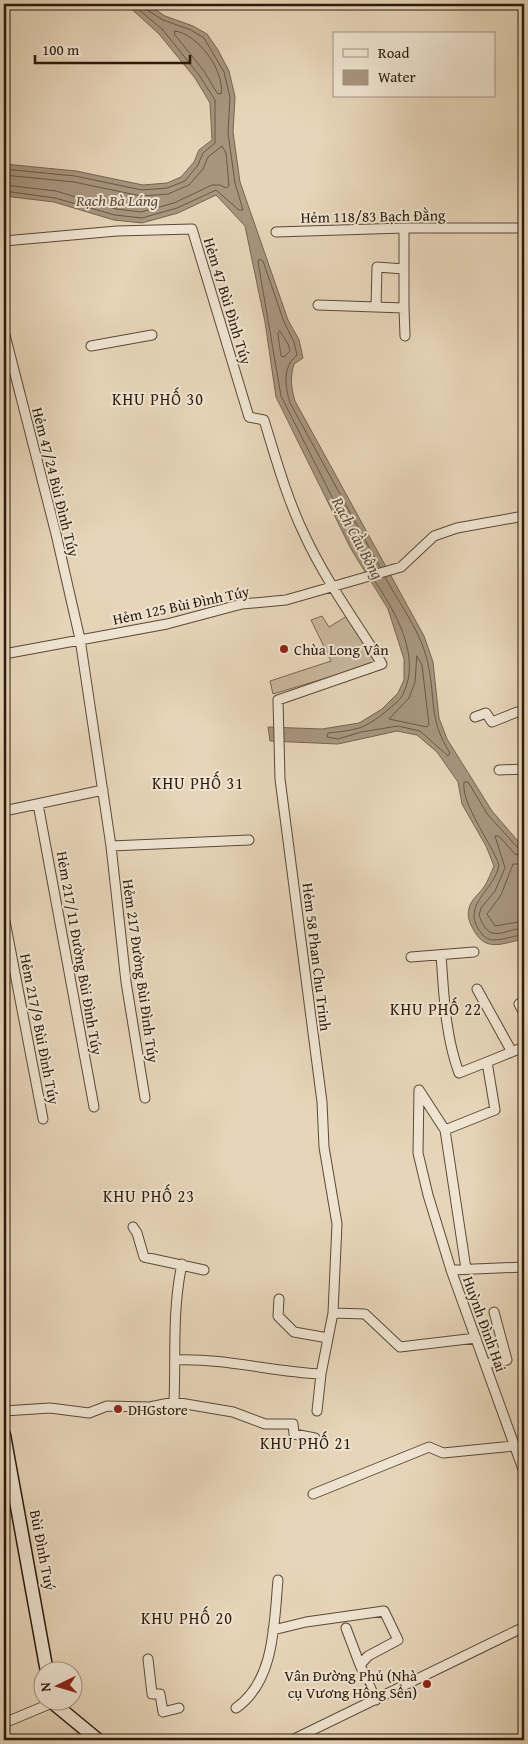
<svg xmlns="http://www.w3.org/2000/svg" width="528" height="1744" font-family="'Gentium Book Plus',serif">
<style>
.green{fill:#c7b59b;stroke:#796852}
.water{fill:#a7957e;stroke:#756450}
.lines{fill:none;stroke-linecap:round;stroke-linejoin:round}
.shore{stroke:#695844;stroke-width:1}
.street-casing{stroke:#5a4936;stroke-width:11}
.secondary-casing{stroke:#2b1a0a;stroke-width:15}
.street{stroke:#efe4d2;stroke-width:9}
.secondary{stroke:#efe4d2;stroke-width:12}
.poi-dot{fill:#8f2418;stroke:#efe4d2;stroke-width:2}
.labels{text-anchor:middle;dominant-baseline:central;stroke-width:4;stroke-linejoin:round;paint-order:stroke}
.street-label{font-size:15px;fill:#2b1a0a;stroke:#efe4d2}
.poi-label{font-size:15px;fill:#2b1a0a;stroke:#efe4d2;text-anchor:start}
.water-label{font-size:16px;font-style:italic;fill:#5d4b38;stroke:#efe4d2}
.neighbourhood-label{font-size:16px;letter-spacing:1px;fill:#2b1a0a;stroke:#efe4d2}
</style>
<rect width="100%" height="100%" fill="#e7d5b9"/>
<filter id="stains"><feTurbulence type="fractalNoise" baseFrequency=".004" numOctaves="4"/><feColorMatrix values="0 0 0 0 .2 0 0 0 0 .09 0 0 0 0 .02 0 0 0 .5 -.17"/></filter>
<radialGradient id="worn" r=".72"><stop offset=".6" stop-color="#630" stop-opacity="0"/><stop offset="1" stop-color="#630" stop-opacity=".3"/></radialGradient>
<path class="green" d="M 322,616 L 329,627 L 347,616 L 376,663 L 273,694 L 270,681 L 331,661 L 311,620 Z"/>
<path class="water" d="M 126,4 L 147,4 L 165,16 L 193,26 L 207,34 L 218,50 L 229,71 L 235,97 L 233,132 L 240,182 L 288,320 L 299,340 L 303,358 L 294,364 C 290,378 291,387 295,401 L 424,636 L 433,662 L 439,718 L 447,739 L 492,811 L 524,848 L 524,939 C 502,943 485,954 472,927 C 468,919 467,914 470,905 C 473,898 480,893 484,887 C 488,881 491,873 494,866 L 486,846 L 462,804 L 458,782 L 437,752 L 417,735 L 397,731 L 338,744 L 270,741 L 268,727 L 322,729 L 359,723 L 382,709 L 398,693 L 404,680 L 404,659 L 388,609 L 351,549 L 276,397 L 265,322 L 245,226 L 216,195 L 178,213 L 142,223 L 114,220 L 54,202 L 4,196 L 4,164 L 76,171 L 143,185 L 167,183 L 181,177 L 194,162 L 199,150 L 212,140 L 210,103 L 195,78 L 159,34 Z"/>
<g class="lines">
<path class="shore" d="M 175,31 C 198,34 225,71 221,94 L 217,93 L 204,71 L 175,35 Z
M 4,169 L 75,176 L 142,190 L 167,188 L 185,181 L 198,165 L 203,153 L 215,143 L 215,100 L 199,75 L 163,30 L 132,4
M 4,175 L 74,182 L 141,196 L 168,194 L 189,185 L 203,169 L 208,157 L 222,146 L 226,153 L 229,186 L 226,188 L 220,185 L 212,185 L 174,203 L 141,212 L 116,209 L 56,191 L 4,185
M 4,191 L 55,198 L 115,215 L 142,218 L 177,208 L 216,190 L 239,210 L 243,210 L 235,183 L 228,133 L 230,97 L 224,72 L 204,38 L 191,30 L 163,20 L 147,10 L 145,4
M 280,331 L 288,344 L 290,351 L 284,357 L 281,356 L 278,334 Z
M 369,570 L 281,396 L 258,262 L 259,259 L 263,261 L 284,322 L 294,342 L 297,355 C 282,368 285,385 290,403 L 380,567
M 374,580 C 395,611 422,657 403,694 C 401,699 395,704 390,708 C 382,715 369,725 359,728 C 349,731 338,732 328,733 L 327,737 L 338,739 L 361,732 L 398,726 L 420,731 L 448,756 L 450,753 C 428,718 436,700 428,664 C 422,633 400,605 385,577
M 417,656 L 422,665 L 429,725 L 427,727 L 389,719 L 409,698 L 415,682 Z
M 524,850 L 519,849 L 488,815 L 468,782 L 464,782 C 461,804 491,842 499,865 C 494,891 462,904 479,930 C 483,936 487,940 494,940 C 505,940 514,935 524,935
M 524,857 L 515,854 L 499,836 L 495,836 L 505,868 L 495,891 L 481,908 L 479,915 C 489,945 502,930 524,928
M 524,864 L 513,864 L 501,895 L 487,914 L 495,926 L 524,921"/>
<g class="street-casing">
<path id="street" d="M 276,232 L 404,228 L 524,228
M 4,241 L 117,231 L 192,229 L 249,417 L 264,420 C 276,459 287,499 305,536 C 326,581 356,622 382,664 L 278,700 L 280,779 L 322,1102 L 324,1147 L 337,1224 L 333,1313
M 318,305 L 404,308 L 404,228
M 376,307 L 377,267 L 404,269
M 404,308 L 405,336
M 4,331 L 56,534 L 80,639 L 111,846 L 126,982 L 145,1098
M 91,346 L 152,335
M 4,654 L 167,624 L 242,604 L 286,600 L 401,567 L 434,536 L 457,528 L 524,516
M 475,717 L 486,713 L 492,722 L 517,712 L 524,712
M 499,770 L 524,769
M 38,804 L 94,1107
M 4,811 L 103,790
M 111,846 L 249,840
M 4,916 L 43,1119
M 441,955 C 444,995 445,1035 459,1073 L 487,1062 L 495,1110 L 445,1130
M 411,957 L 474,952
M 477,989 L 512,1052
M 524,1000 L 519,1004 L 524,1013
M 487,1062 L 524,1047
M 419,1090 L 418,1153 L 428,1195 L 451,1270 L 524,1472
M 419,1090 L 445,1130 L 466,1269
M 133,1227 L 137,1233 L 144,1257 L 204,1270
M 451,1270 L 524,1267
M 279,1299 L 278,1316 L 294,1332 L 328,1338
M 176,1360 C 226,1358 272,1372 321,1374 L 333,1313 L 365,1314 L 400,1347 L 476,1338
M 485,1364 L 507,1360 L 494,1312
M 174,1402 C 176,1356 172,1310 182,1264
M 4,1411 L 50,1408 L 89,1413 L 107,1406 L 150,1407 L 174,1402 L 233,1412 L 265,1424 L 293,1424 L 294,1434 L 315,1438
M 317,1411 L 321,1374
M 313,1494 L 429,1447 L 443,1453 L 514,1446
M 346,1628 L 360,1665
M 273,1630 L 306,1622 L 384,1611 L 398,1640 L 368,1656 L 360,1665 L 376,1700
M 148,1659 L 152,1694 L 160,1694 L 163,1712 L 179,1708
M 236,1708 C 275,1681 274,1623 278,1580
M 4,1723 L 52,1703
M 292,1740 L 524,1627"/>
</g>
<g class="secondary-casing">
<path id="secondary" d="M 4,1435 L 47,1672
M 52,1702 L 98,1740"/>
</g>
<use href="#street" class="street"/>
<use href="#secondary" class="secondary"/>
</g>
<g class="poi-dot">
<circle cx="284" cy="649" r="5"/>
<circle cx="118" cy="1409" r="5"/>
<circle cx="427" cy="1684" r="5"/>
</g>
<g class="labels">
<g class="street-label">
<text transform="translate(373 216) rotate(-1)">Hẻm 118/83 Bạch Đằng</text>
<text transform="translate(228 301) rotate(73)">Hẻm 47 Bùi Đình Túy</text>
<text transform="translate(56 482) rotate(76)">Hẻm 47/24 Bùi Đình Túy</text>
<text transform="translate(181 605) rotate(-12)">Hẻm 125 Bùi Đình Túy</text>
<text transform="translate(80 953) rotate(80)">Hẻm 217/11 Đường Bùi Đình Túy</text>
<text transform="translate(317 957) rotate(83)">Hẻm 58 Phan Chu Trinh</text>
<text transform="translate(141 971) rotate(82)">Hẻm 217 Đường Bùi Đình Túy</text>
<text transform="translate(40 1029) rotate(79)">Hẻm 217/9 Bùi Đình Túy</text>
<text transform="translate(485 1324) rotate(70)">Huỳnh Đình Hai</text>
<text transform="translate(43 1550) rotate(79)">Bùi Đình Tuý</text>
</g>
<g class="poi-label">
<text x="294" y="649">Chùa Long Vân</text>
<text x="128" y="1409">DHGstore</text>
<text x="417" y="1675" text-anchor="end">Vân Đường Phủ (Nhà<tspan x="417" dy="17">cụ Vương Hồng Sển)</tspan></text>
</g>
<g class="water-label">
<text x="117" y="200">Rạch Bà Láng</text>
<text transform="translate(358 538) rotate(62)">Rạch Cầu Bông</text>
</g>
<g class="neighbourhood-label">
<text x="158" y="399">KHU PHỐ 30</text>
<text x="198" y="783">KHU PHỐ 31</text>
<text x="436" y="1009">KHU PHỐ 22</text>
<text x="149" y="1196">KHU PHỐ 23</text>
<text x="306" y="1443">KHU PHỐ 21</text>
<text x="187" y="1618">KHU PHỐ 20</text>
</g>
</g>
<rect width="528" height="1744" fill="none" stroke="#e7d5b9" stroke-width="20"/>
<rect x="5" y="5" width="518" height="1734" fill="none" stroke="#2b1a0a" stroke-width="2.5"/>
<rect x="10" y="10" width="508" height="1724" fill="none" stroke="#2b1a0a"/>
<rect x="333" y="32" width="162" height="65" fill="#efe4d2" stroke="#a19382"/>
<rect x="343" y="49" width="25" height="8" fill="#efe4d2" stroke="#a19382"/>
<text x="378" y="58" font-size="15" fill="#2b1a0a">Road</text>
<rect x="343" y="70" width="25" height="15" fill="#a7957e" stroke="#a19382"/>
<text x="378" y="82" font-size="15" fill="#2b1a0a">Water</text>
<g transform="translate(58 1686) rotate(265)"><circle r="24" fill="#efe4d2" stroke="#a19382"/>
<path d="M0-4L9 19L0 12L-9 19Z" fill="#8f2418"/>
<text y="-8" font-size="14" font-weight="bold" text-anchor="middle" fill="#2b1a0a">N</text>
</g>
<path d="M35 55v8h155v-8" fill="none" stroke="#2b1a0a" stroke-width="2.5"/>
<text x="42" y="55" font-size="15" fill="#2b1a0a" stroke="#efe4d2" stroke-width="4" paint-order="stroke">100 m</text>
<rect width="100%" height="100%" filter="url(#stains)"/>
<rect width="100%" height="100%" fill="url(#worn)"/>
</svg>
